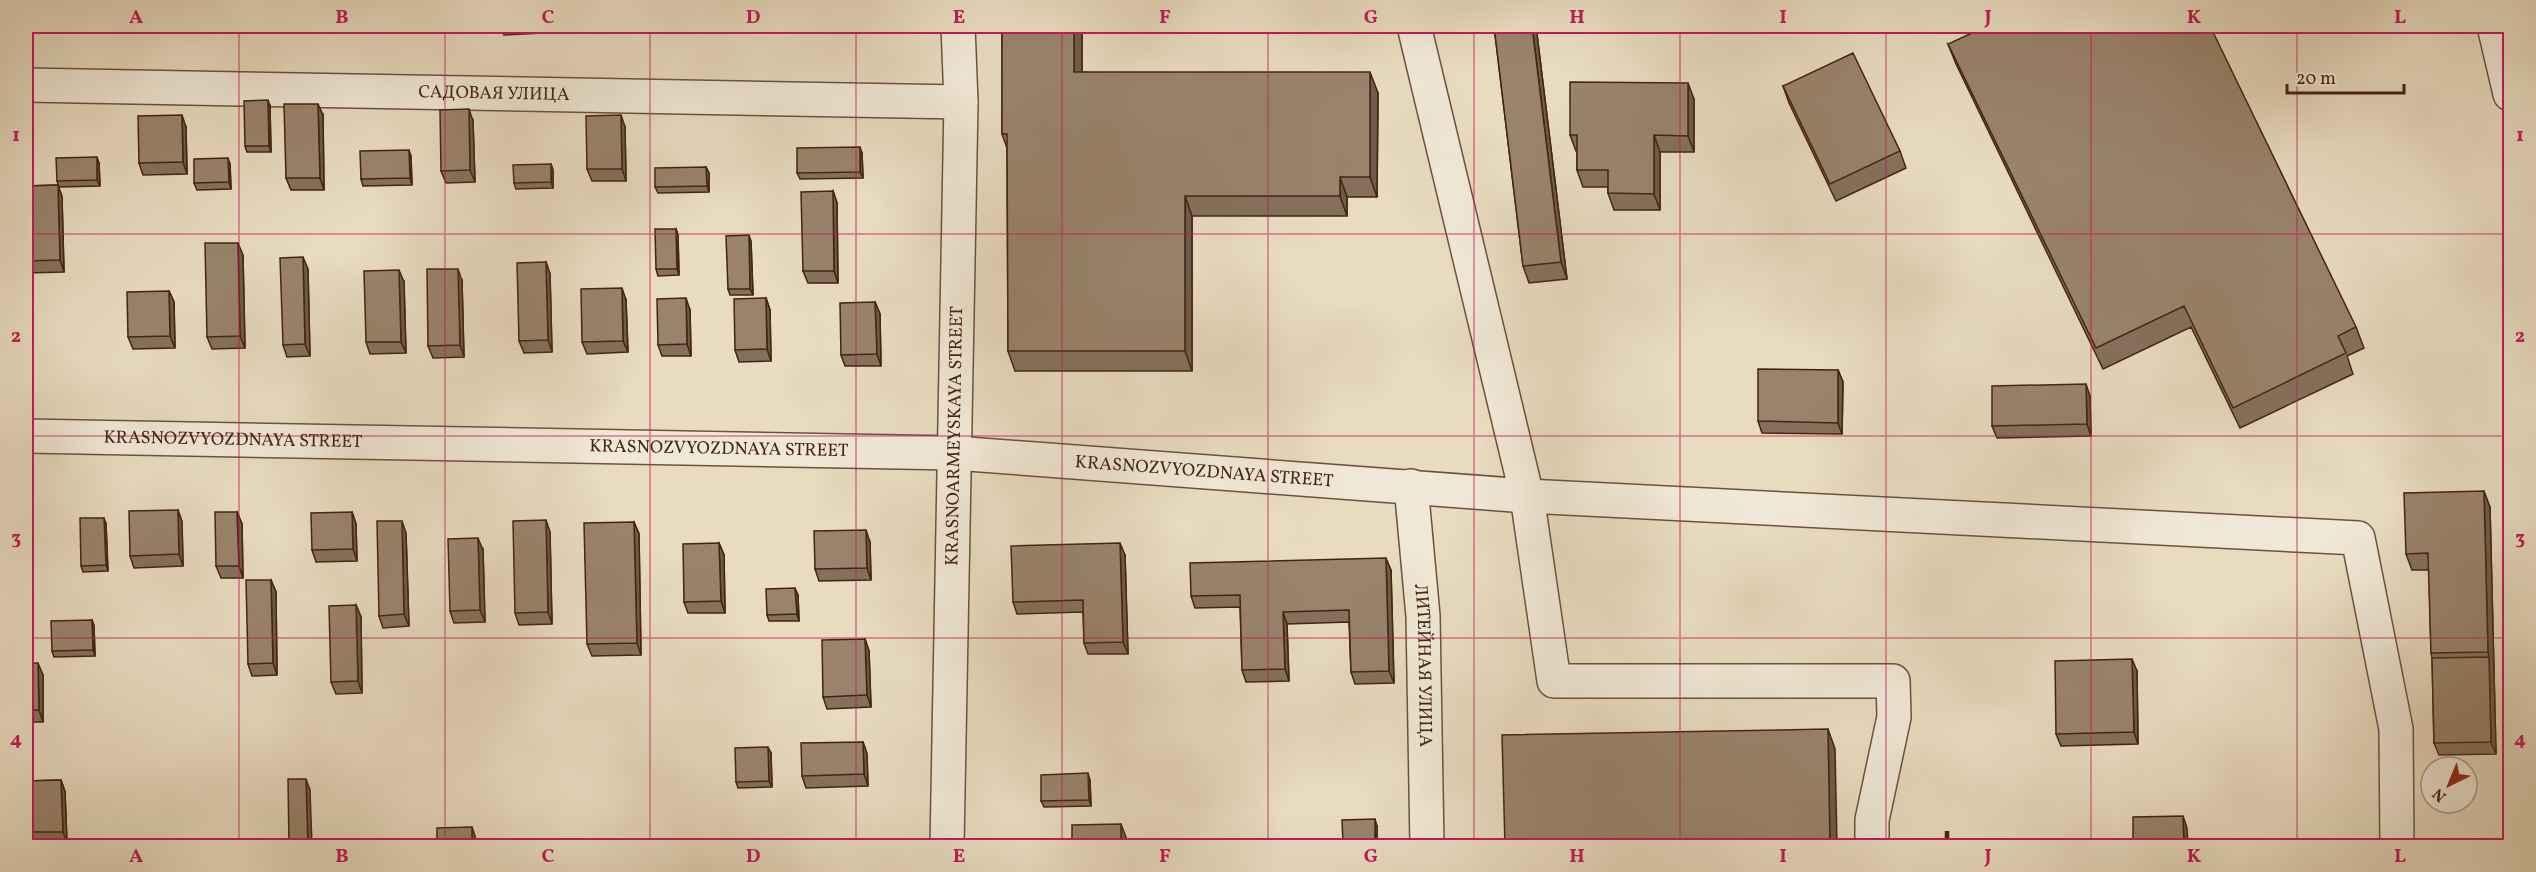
<svg xmlns="http://www.w3.org/2000/svg" width="2536" height="872" font-family="Vollkorn,serif">
<style>
.lines{fill:none;stroke-linecap:round;stroke-linejoin:round}
.minor-casing{stroke:#6d513d;stroke-width:36}
.minor{stroke:#f0e8d6;stroke-width:33}
.rail{stroke:#442311;stroke-width:4.5;stroke-dasharray:10 10;stroke-linecap:butt}
.wall{fill:#84715d;stroke:#442311;stroke-width:1.5}
.shaded-wall{fill:#6b5c4c;stroke:#442311;stroke-width:1.5}
.building{fill:#99836c;stroke:#442311;stroke-width:1.5}
.grid{fill:none;stroke:#c2185b;stroke-width:1.5;stroke-opacity:0.55}
.labels{text-anchor:middle;dominant-baseline:central;stroke-width:6;stroke-linejoin:round;paint-order:stroke}
.street-label{font-size:18px;fill:#442311;stroke:#f0e8d6}
.neatline{fill:none;stroke:#c2185b;stroke-width:2}
.grid-label{font-size:20px;text-anchor:middle;font-weight:bold;fill:#c2185b}
</style>
<rect width="100%" height="100%" fill="#e8dbc0"/>
<filter id="stains"><feTurbulence type="fractalNoise" baseFrequency=".00333" numOctaves="4"/><feColorMatrix values="0 0 0 0 .2 0 0 0 0 .09 0 0 0 0 .02 0 0 0 .5 -.17"/></filter>
<radialGradient id="worn" r=".72"><stop offset=".6" stop-color="#630" stop-opacity="0"/><stop offset="1" stop-color="#630" stop-opacity=".3"/></radialGradient>
<g class="lines">
<g class="minor-casing">
<g id="minor">
<path d="M 1414,26 L 1527,496 L 1554,681 L 1893,681 L 1894,717 L 1872,820 L 1872,846"/>
<path d="M 2494,26 L 2510,94"/>
<path id="s1" d="M 26,85 L 961,102"/>
<path id="s2" d="M 26,436 L 954,453 L 1527,496 L 2358,538 L 2396,729 L 2397,846"/>
<path id="s3" d="M 1411,486 L 1423,616 L 1427,846"/>
<path id="s4" d="M 947,846 L 961,102 L 958,26"/>
</g>
</g>
<use href="#minor" class="minor"/>
<path class="rail" d="M 1947,831 L 1947,846"/>
</g>
<path class="wall" d="M 130,26 L 173,26 L 173,32 L 132,33 Z
M 284,26 L 317,26 L 317,29 L 285,30 Z
M 357,26 L 394,26 L 394,28 L 358,29 Z
M 430,26 L 476,26 L 476,31 L 432,31 Z
M 500,26 L 542,26 L 543,33 L 504,35 Z
M 576,26 L 618,26 L 618,32 L 579,33 Z
M 655,26 L 697,26 L 698,32 L 658,33 Z
M 1002,26 L 1082,26 L 1082,72 L 1378,93 L 1377,197 L 1347,197 L 1347,216 L 1192,216 L 1192,371 L 1015,371 L 1008,351 L 1007,148 L 1002,134 Z
M 1494,26 L 1536,26 L 1567,279 L 1529,283 L 1523,266 Z
M 1948,44 L 2356,327 L 2364,348 L 2347,356 L 2353,374 L 2240,428 L 2191,327 L 2103,369 L 1956,64 Z
M 1783,86 L 1900,151 L 1906,168 L 1836,201 L 1789,103 Z
M 1694,99 L 1694,152 L 1660,152 L 1660,210 L 1614,210 L 1608,193 L 1608,187 L 1583,187 L 1577,170 L 1577,151 L 1576,151 L 1570,135 Z
M 270,106 L 271,152 L 247,152 L 245,146 Z
M 26,112 L 28,119 L 29,179 L 26,179 Z
M 323,115 L 324,190 L 291,190 L 286,178 Z
M 473,121 L 475,182 L 446,183 L 441,171 Z
M 186,127 L 187,174 L 143,175 L 139,163 Z
M 625,127 L 626,181 L 592,181 L 587,169 Z
M 862,153 L 863,178 L 800,179 L 797,173 Z
M 411,156 L 412,185 L 363,186 L 361,179 Z
M 99,163 L 100,186 L 59,187 L 57,181 Z
M 230,164 L 231,189 L 197,190 L 194,183 Z
M 551,164 L 553,170 L 553,188 L 516,189 L 514,183 Z
M 706,167 L 709,173 L 709,192 L 658,193 L 655,187 Z
M 58,185 L 62,197 L 64,272 L 26,273 L 26,186 Z
M 833,191 L 837,203 L 838,283 L 808,283 L 803,271 Z
M 676,229 L 678,235 L 679,275 L 658,276 L 656,269 Z
M 751,241 L 753,295 L 730,295 L 728,289 Z
M 243,255 L 245,348 L 212,349 L 207,337 Z
M 546,262 L 550,274 L 552,352 L 524,353 L 519,341 Z
M 308,269 L 310,356 L 287,357 L 283,345 Z
M 462,281 L 464,357 L 433,358 L 428,346 Z
M 404,282 L 406,353 L 370,354 L 366,342 Z
M 169,291 L 174,302 L 175,348 L 133,349 L 128,337 Z
M 766,298 L 770,310 L 771,361 L 739,362 L 735,350 Z
M 626,300 L 628,352 L 587,354 L 582,342 Z
M 875,302 L 880,314 L 881,366 L 845,366 L 841,355 Z
M 690,310 L 691,356 L 662,356 L 658,345 Z
M 1838,370 L 1843,382 L 1842,434 L 1762,433 L 1758,421 Z
M 2090,396 L 2091,436 L 1997,438 L 1992,426 Z
M 2490,507 L 2496,754 L 2439,755 L 2434,743 L 2432,658 L 2431,653 L 2429,570 L 2412,570 L 2406,554 Z
M 178,510 L 182,522 L 183,566 L 134,568 L 130,556 Z
M 237,512 L 242,524 L 243,578 L 221,578 L 216,566 Z
M 352,512 L 356,524 L 357,561 L 316,562 L 312,550 Z
M 634,522 L 639,534 L 641,655 L 592,656 L 587,644 Z
M 106,524 L 108,571 L 83,572 L 81,566 Z
M 550,532 L 552,624 L 519,625 L 515,613 Z
M 406,533 L 409,626 L 383,628 L 379,616 Z
M 870,542 L 871,580 L 819,581 L 815,569 Z
M 719,543 L 724,555 L 725,613 L 688,613 L 684,602 Z
M 483,550 L 485,622 L 454,623 L 450,611 Z
M 1125,555 L 1128,654 L 1088,654 L 1084,643 L 1083,612 L 1017,614 L 1013,602 Z
M 1391,570 L 1394,683 L 1355,684 L 1351,672 L 1349,622 L 1287,624 L 1289,681 L 1246,682 L 1242,670 L 1240,607 L 1195,608 L 1191,596 Z
M 271,580 L 276,592 L 277,675 L 252,676 L 248,664 Z
M 798,595 L 799,621 L 769,621 L 767,615 Z
M 356,605 L 361,617 L 362,693 L 336,694 L 331,682 Z
M 92,620 L 94,626 L 95,656 L 54,657 L 52,651 Z
M 865,639 L 869,651 L 871,707 L 827,709 L 823,697 Z
M 26,663 L 43,675 L 43,722 L 26,722 Z
M 2137,671 L 2138,744 L 2061,746 L 2056,734 Z
M 863,742 L 867,754 L 868,786 L 806,788 L 802,776 Z
M 771,753 L 772,787 L 738,788 L 736,782 Z
M 61,780 L 65,792 L 67,843 L 26,844 L 26,781 Z
M 1090,780 L 1091,806 L 1044,807 L 1041,801 Z
M 1377,826 L 1377,846 L 1344,846 L 1343,843 Z"/>
<path class="shaded-wall" d="M 1074,26 L 1082,26 L 1082,92 L 1074,72 Z
M 1532,26 L 1536,26 L 1567,279 L 1561,262 Z
M 1370,72 L 1378,93 L 1377,197 L 1370,177 Z
M 1688,83 L 1694,99 L 1694,152 L 1688,136 Z
M 268,100 L 270,106 L 271,152 L 269,146 Z
M 318,104 L 323,115 L 324,190 L 320,178 Z
M 469,109 L 473,121 L 475,182 L 470,170 Z
M 26,112 L 28,119 L 29,179 L 26,169 Z
M 182,115 L 186,127 L 187,174 L 183,162 Z
M 621,115 L 625,127 L 626,181 L 622,169 Z
M 1654,135 L 1660,152 L 1660,210 L 1654,194 Z
M 860,147 L 862,153 L 863,178 L 860,172 Z
M 409,150 L 411,156 L 412,185 L 410,178 Z
M 97,157 L 99,163 L 100,186 L 97,180 Z
M 228,158 L 230,164 L 231,189 L 229,182 Z
M 551,164 L 553,170 L 553,188 L 551,182 Z
M 706,167 L 709,173 L 709,192 L 707,186 Z
M 1340,177 L 1347,197 L 1347,216 L 1340,196 Z
M 58,185 L 62,197 L 64,272 L 60,260 Z
M 833,191 L 837,203 L 838,283 L 834,271 Z
M 1185,196 L 1192,216 L 1192,371 L 1185,351 Z
M 676,229 L 678,235 L 679,275 L 677,269 Z
M 749,235 L 751,241 L 753,295 L 750,289 Z
M 238,243 L 243,255 L 245,348 L 240,336 Z
M 303,257 L 308,269 L 310,356 L 305,344 Z
M 546,262 L 550,274 L 552,352 L 548,340 Z
M 458,269 L 462,281 L 464,357 L 460,345 Z
M 399,270 L 404,282 L 406,353 L 401,342 Z
M 622,288 L 626,300 L 628,352 L 623,341 Z
M 169,291 L 174,302 L 175,348 L 170,336 Z
M 686,298 L 690,310 L 691,356 L 687,344 Z
M 766,298 L 770,310 L 771,361 L 767,349 Z
M 875,302 L 880,314 L 881,366 L 877,354 Z
M 1838,370 L 1843,382 L 1842,434 L 1838,423 Z
M 2086,384 L 2090,396 L 2091,436 L 2087,424 Z
M 2484,491 L 2490,507 L 2496,754 L 2491,742 L 2489,657 L 2488,652 Z
M 178,510 L 182,522 L 183,566 L 179,554 Z
M 237,512 L 242,524 L 243,578 L 239,566 Z
M 352,512 L 356,524 L 357,561 L 353,549 Z
M 104,518 L 106,524 L 108,571 L 106,565 Z
M 546,520 L 550,532 L 552,624 L 548,612 Z
M 402,521 L 406,533 L 409,626 L 404,614 Z
M 634,522 L 639,534 L 641,655 L 637,643 Z
M 866,530 L 870,542 L 871,580 L 867,568 Z
M 478,538 L 483,550 L 485,622 L 480,610 Z
M 719,543 L 724,555 L 725,613 L 721,601 Z
M 1120,543 L 1125,555 L 1128,654 L 1123,642 Z
M 1386,558 L 1391,570 L 1394,683 L 1389,671 Z
M 271,580 L 276,592 L 277,675 L 273,663 Z
M 795,588 L 798,595 L 799,621 L 797,614 Z
M 356,605 L 361,617 L 362,693 L 358,681 Z
M 1283,612 L 1287,624 L 1289,681 L 1285,669 Z
M 92,620 L 94,626 L 95,656 L 93,650 Z
M 865,639 L 869,651 L 871,707 L 867,695 Z
M 2132,659 L 2137,671 L 2138,744 L 2134,732 Z
M 38,663 L 43,675 L 43,722 L 39,710 Z
M 1828,729 L 1835,749 L 1837,846 L 1830,846 Z
M 863,742 L 867,754 L 868,786 L 864,774 Z
M 768,747 L 771,753 L 772,787 L 769,781 Z
M 1088,773 L 1090,780 L 1091,806 L 1089,800 Z
M 306,779 L 310,790 L 312,846 L 308,846 Z
M 61,780 L 65,792 L 67,843 L 63,832 Z
M 2183,816 L 2187,828 L 2188,846 L 2184,846 Z
M 1375,819 L 1377,826 L 1377,846 L 1375,842 Z
M 1121,824 L 1127,840 L 1127,846 L 1121,846 Z
M 472,827 L 476,839 L 476,846 L 472,846 Z"/>
<path class="building" d="M 1002,26 L 1074,26 L 1074,72 L 1370,72 L 1370,177 L 1340,177 L 1340,196 L 1185,196 L 1185,351 L 1008,351 L 1007,134 L 1002,134 Z
M 1494,26 L 1532,26 L 1561,262 L 1523,266 Z
M 1987,26 L 2210,26 L 2356,327 L 2338,336 L 2346,353 L 2233,408 L 2184,306 L 2096,348 L 1948,44 Z
M 1853,53 L 1900,151 L 1830,184 L 1783,86 Z
M 1570,82 L 1688,83 L 1688,136 L 1654,135 L 1654,194 L 1608,193 L 1608,170 L 1577,170 L 1577,135 L 1570,135 Z
M 268,100 L 269,146 L 245,146 L 244,101 Z
M 284,104 L 318,104 L 320,178 L 286,178 Z
M 469,109 L 470,170 L 441,171 L 440,110 Z
M 182,115 L 183,162 L 139,163 L 138,116 Z
M 621,115 L 622,169 L 587,169 L 586,116 Z
M 860,147 L 860,172 L 797,173 L 797,148 Z
M 409,150 L 410,178 L 361,179 L 360,151 Z
M 97,157 L 97,180 L 57,181 L 56,158 Z
M 228,158 L 229,182 L 194,183 L 194,159 Z
M 551,164 L 551,182 L 514,183 L 513,165 Z
M 706,167 L 707,186 L 655,187 L 655,168 Z
M 58,185 L 60,260 L 26,261 L 26,186 Z
M 833,191 L 834,271 L 803,271 L 801,192 Z
M 655,229 L 676,229 L 677,269 L 656,269 Z
M 749,235 L 750,289 L 728,289 L 726,236 Z
M 205,243 L 238,243 L 240,336 L 207,337 Z
M 303,257 L 305,344 L 283,345 L 280,258 Z
M 546,262 L 548,340 L 519,341 L 517,263 Z
M 427,269 L 458,269 L 460,345 L 428,346 Z
M 399,270 L 401,342 L 366,342 L 364,271 Z
M 622,288 L 623,341 L 582,342 L 581,289 Z
M 169,291 L 170,336 L 128,337 L 127,292 Z
M 686,298 L 687,344 L 658,345 L 657,299 Z
M 766,298 L 767,349 L 735,350 L 734,299 Z
M 875,302 L 877,354 L 841,355 L 840,303 Z
M 1758,369 L 1838,370 L 1838,423 L 1758,421 Z
M 2086,384 L 2087,424 L 1992,426 L 1992,386 Z
M 2484,491 L 2488,652 L 2431,653 L 2428,553 L 2406,554 L 2404,493 Z
M 178,510 L 179,554 L 130,556 L 129,511 Z
M 215,512 L 237,512 L 239,566 L 216,566 Z
M 352,512 L 353,549 L 312,550 L 311,513 Z
M 80,518 L 104,518 L 106,565 L 81,566 Z
M 546,520 L 548,612 L 515,613 L 513,521 Z
M 377,521 L 402,521 L 404,614 L 379,616 Z
M 634,522 L 637,643 L 587,644 L 584,523 Z
M 866,530 L 867,568 L 815,569 L 814,531 Z
M 478,538 L 480,610 L 450,611 L 448,539 Z
M 719,543 L 721,601 L 684,602 L 683,544 Z
M 1120,543 L 1123,642 L 1084,643 L 1083,600 L 1013,602 L 1011,546 Z
M 1386,558 L 1389,671 L 1351,672 L 1349,610 L 1283,612 L 1285,669 L 1242,670 L 1240,595 L 1191,596 L 1190,563 Z
M 246,580 L 271,580 L 273,663 L 248,664 Z
M 795,588 L 797,614 L 767,615 L 766,589 Z
M 356,605 L 358,681 L 331,682 L 329,606 Z
M 92,620 L 93,650 L 52,651 L 51,621 Z
M 865,639 L 867,695 L 823,697 L 822,640 Z
M 2489,657 L 2491,742 L 2434,743 L 2432,658 Z
M 2132,659 L 2134,732 L 2056,734 L 2055,661 Z
M 26,663 L 38,663 L 39,710 L 26,710 Z
M 1828,729 L 1830,846 L 1505,846 L 1502,735 Z
M 863,742 L 864,774 L 802,776 L 801,743 Z
M 768,747 L 769,781 L 736,782 L 735,748 Z
M 1088,773 L 1089,800 L 1041,801 L 1041,775 Z
M 288,779 L 306,779 L 308,846 L 289,846 Z
M 61,780 L 63,832 L 26,832 L 26,781 Z
M 2183,816 L 2184,846 L 2133,846 L 2133,817 Z
M 1375,819 L 1375,842 L 1343,843 L 1342,820 Z
M 1121,824 L 1121,846 L 1072,846 L 1072,825 Z
M 472,827 L 472,846 L 437,846 L 437,828 Z
M 1297,839 L 1298,846 L 1251,846 L 1251,840 Z
M 2494,845 L 2494,846 L 2425,846 Z"/>
<path class="grid" d="M 239,26 L 239,846M 445,26 L 445,846M 650,26 L 650,846M 856,26 L 856,846M 1062,26 L 1062,846M 1268,26 L 1268,846M 1474,26 L 1474,846M 1680,26 L 1680,846M 1886,26 L 1886,846M 2091,26 L 2091,846M 2297,26 L 2297,846M 26,234 L 2510,234M 26,436 L 2510,436M 26,638 L 2510,638"/>
<g class="labels">
<g class="street-label">
<text stroke="none"><textPath href="#s1" startOffset="468">САДОВАЯ УЛИЦА</textPath></text>
<text stroke="none"><textPath href="#s4" startOffset="410">KRASNOARMEYSKAYA STREET</textPath></text>
<text stroke="none"><textPath href="#s2" startOffset="207">KRASNOZVYOZDNAYA STREET</textPath></text>
<text stroke="none"><textPath href="#s2" startOffset="693">KRASNOZVYOZDNAYA STREET</textPath></text>
<text stroke="none"><textPath href="#s2" startOffset="1179">KRASNOZVYOZDNAYA STREET</textPath></text>
<text stroke="none"><textPath href="#s3" startOffset="180">ЛИТЕЙНАЯ УЛИЦА</textPath></text>
</g>
</g>
<rect width="2536" height="872" fill="none" stroke="#e8dbc0" stroke-width="66"/>
<g transform="translate(2449 785) rotate(223)"><circle r="28" fill="#f0e8d6" stroke="#ab9987" stroke-width="1.5"/>
<path d="M0-4.5L10 22L0 15L-10 22Z" fill="#8f2418"/>
<text y="-9" font-size="16" font-weight="bold" text-anchor="middle" fill="#442311">N</text>
</g>
<path d="M2287 84v9h117v-9" fill="none" stroke="#442311" stroke-width="3"/>
<text x="2296" y="84" font-size="18" fill="#442311" stroke="#f0e8d6" stroke-width="4.5" paint-order="stroke">20 m</text>
<rect x="33" y="33" width="2470" height="806" class="neatline"/>
<g class="grid-label">
<text x="136" y="23">A</text>
<text x="342" y="23">B</text>
<text x="548" y="23">C</text>
<text x="753" y="23">D</text>
<text x="959" y="23">E</text>
<text x="1165" y="23">F</text>
<text x="1371" y="23">G</text>
<text x="1577" y="23">H</text>
<text x="1783" y="23">I</text>
<text x="1988" y="23">J</text>
<text x="2194" y="23">K</text>
<text x="2400" y="23">L</text>
<text x="16" y="141">1</text>
<text x="2520" y="141">1</text>
<text x="16" y="342">2</text>
<text x="2520" y="342">2</text>
<text x="16" y="544">3</text>
<text x="2520" y="544">3</text>
<text x="16" y="745">4</text>
<text x="2520" y="745">4</text>
<text x="136" y="862">A</text>
<text x="342" y="862">B</text>
<text x="548" y="862">C</text>
<text x="753" y="862">D</text>
<text x="959" y="862">E</text>
<text x="1165" y="862">F</text>
<text x="1371" y="862">G</text>
<text x="1577" y="862">H</text>
<text x="1783" y="862">I</text>
<text x="1988" y="862">J</text>
<text x="2194" y="862">K</text>
<text x="2400" y="862">L</text>
</g>
<rect width="100%" height="100%" filter="url(#stains)"/>
<rect width="100%" height="100%" fill="url(#worn)"/>
</svg>
